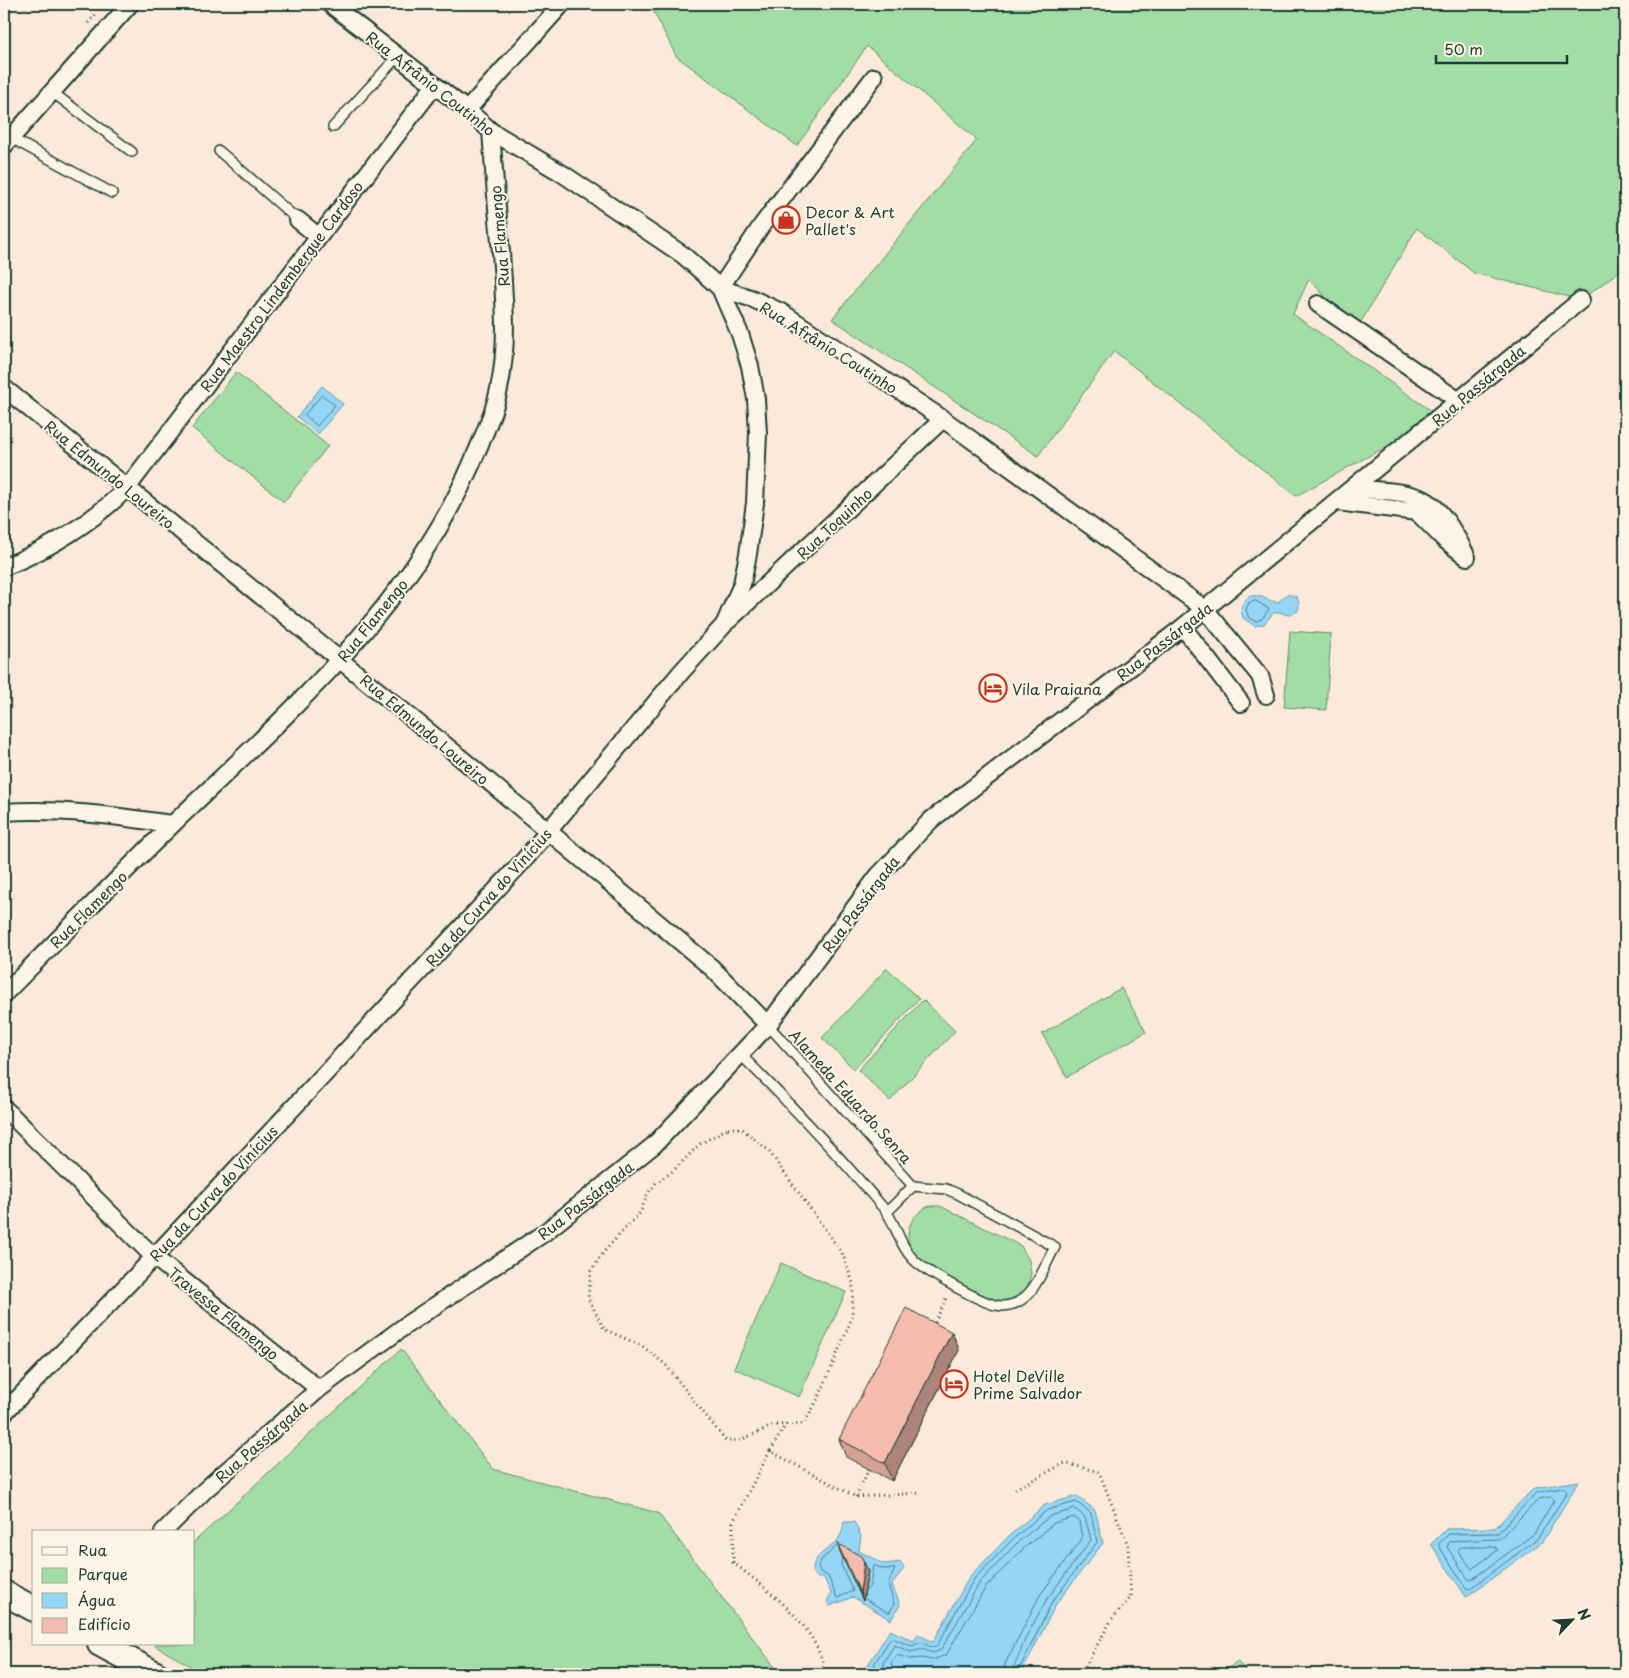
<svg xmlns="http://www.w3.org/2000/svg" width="1629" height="1678" font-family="'Playpen Sans',sans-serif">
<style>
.green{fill:#a1dda4;stroke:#608d6c}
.water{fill:#95d6f7;stroke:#6699a9}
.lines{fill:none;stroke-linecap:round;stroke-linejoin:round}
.shore{stroke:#4e7a82;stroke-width:1}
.service-casing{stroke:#1f3d34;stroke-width:12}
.minor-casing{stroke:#1f3d34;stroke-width:20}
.secondary-casing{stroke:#1f3d34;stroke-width:28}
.path{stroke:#1f3d34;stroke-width:3;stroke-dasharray:1 4;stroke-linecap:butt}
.service{stroke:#fcf5e5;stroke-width:9}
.minor{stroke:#fcf5e5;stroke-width:16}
.secondary{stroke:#fcf5e5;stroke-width:24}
.wall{fill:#d3a295;stroke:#1f3d34}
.shaded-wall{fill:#ac8479;stroke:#1f3d34}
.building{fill:#f5bcad;stroke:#1f3d34}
.labels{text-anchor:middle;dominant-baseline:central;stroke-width:4;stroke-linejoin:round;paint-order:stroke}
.street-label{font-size:15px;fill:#1f3d34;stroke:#fcf5e5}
.poi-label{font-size:15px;fill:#1f3d34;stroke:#fcf5e5;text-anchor:start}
</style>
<rect width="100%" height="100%" fill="#fbeada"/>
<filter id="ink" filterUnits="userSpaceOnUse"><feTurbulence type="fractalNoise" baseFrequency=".02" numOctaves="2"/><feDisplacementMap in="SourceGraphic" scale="10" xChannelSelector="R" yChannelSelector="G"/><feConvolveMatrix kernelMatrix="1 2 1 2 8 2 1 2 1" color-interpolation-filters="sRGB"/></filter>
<g filter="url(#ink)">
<path class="green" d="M 650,4 L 1625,4 L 1625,267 L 1581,300 L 1474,273 L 1417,228 L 1356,330 L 1309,279 L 1293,314 L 1440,417 L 1296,496 L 1114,351 L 1038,456 L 832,319 L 977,140 L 867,46 L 797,146 L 676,56 Z
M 236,372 L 328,446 L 284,502 L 192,428 Z
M 1290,631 L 1331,634 L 1326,710 L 1284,707 Z
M 887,968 L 919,999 L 854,1069 L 822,1038 Z
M 1121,988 L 1146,1032 L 1067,1077 L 1042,1034 Z
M 923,1000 L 955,1031 L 890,1101 L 858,1070 Z
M 929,1206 L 940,1206 L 1021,1246 L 1029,1260 L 1031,1273 L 1028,1286 L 1022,1295 L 1011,1301 L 999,1303 L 916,1261 C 903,1240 905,1218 929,1206 Z
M 781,1263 L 846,1292 L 799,1397 L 734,1368 Z
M 401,1349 L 493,1469 L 658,1513 L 780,1674 L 205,1674 L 155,1646 L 155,1644 L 194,1644 L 194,1542 Z
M 1237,1661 L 1249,1674 L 1222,1674 Z"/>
<path class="water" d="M 322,386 L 343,404 L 318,434 L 297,417 Z
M 1287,594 L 1297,597 L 1299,603 L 1298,611 L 1288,615 L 1279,612 L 1273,613 L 1264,624 L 1255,626 L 1243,618 C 1241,612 1240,607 1244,602 C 1253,588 1267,602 1278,602 Z
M 1579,1481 L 1542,1542 L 1466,1597 L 1431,1544 L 1446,1529 L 1495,1528 L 1534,1488 Z
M 1077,1496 L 1095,1510 L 1103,1543 L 1056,1604 L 1021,1674 L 880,1674 L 866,1668 L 890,1630 L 914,1641 L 918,1634 L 933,1642 L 970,1576 L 1010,1535 L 1045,1505 Z
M 844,1522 L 854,1522 L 861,1536 L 859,1551 L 884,1564 L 901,1562 L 904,1568 L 892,1584 L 900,1605 L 891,1620 L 853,1597 L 830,1606 L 827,1602 L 831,1593 L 824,1578 L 818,1578 L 813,1573 C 812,1553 829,1552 839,1538 C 842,1534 843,1527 844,1522 Z"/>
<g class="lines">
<path class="shore" d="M 322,395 L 335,405 L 317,426 L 305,415 Z
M 1256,601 L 1269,609 L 1262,619 L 1256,621 L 1249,618 L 1246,610 L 1249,603 Z
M 1564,1488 L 1567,1492 L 1538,1538 L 1470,1589 L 1466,1588 L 1439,1546 L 1439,1543 L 1449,1534 L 1498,1533 L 1536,1493 Z
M 1552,1497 L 1554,1500 L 1534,1534 L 1471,1580 L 1468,1579 L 1447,1547 L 1450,1541 L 1499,1539 L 1539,1499 Z
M 837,1546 L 822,1559 L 818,1566 L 820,1572 L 828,1576 L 837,1598 L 853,1591 L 841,1565 L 842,1559
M 1461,1547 L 1495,1547 L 1498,1550 L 1472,1569 L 1458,1551 Z
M 865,1599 L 887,1612 L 890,1612 L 894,1604 L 888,1584 L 895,1569 L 884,1569 L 873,1565 L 870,1586 L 866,1591
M 880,1674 L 874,1664 L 891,1638 L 912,1646 L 921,1642 L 931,1647 L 937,1646 L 974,1579 L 1013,1539 L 1047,1510 L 1076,1502 L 1091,1513 L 1097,1542 L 1052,1602 L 1017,1674
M 886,1674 L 883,1663 L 894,1645 L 911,1652 L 922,1649 L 933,1653 L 941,1650 L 980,1582 L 1017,1543 L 1050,1516 L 1075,1509 L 1085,1517 L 1091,1540 L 1047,1599 L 1027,1635 L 1011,1674
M 894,1674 L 891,1663 L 897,1655 L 910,1659 L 922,1658 L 932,1660 L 946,1655 L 986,1587 L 1023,1549 L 1054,1523 L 1074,1517 L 1079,1521 L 1082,1539 L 1040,1595 L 1005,1664 L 1003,1674"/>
<g class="service-casing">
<path id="service" d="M 52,92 L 132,152
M 333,127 L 398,56
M 11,138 L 112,193
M 219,151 L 298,220
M 768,1025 L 913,1186
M 741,1055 C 791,1105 840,1156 885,1210 C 897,1225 899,1245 913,1259 C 924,1271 979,1301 995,1305 C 999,1306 1006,1306 1010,1305 C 1034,1300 1044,1266 1055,1247 L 958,1194 L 946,1189 L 913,1186 L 887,1212"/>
</g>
<g class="minor-casing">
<path id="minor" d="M 330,4 L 467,110 L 491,131 L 563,174 L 683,255 L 720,288 L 753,299 L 781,312 L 943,419 L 1205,609 L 1260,676 L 1266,695
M 467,110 L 562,4
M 4,146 L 130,4
M 298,220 L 319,237
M 720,288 L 762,225 L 874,77
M 1318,304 L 1459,401
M 4,388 L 450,749 L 712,968 L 768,1025
M 1354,488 C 1376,491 1402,490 1423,499 C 1440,506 1457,537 1465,553
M 1337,502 L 1417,512 L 1445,540 L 1467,557
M 4,567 C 48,550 94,521 127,488 L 435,85
M 729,620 L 943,419
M 1183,627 L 1241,703
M 4,812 C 61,808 116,816 172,824
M 4,994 C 61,937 117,878 175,822 C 287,714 409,609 472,463 C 482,439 494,414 499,389 C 509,343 504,298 501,252 C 497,212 494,171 491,131
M 4,1108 L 154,1257 L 319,1389
M 4,1413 L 154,1257 L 525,859 L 682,671 L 724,625 L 742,584 L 748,554 L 755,503 L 758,433 L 756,399 L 750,366 L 740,334 L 720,288
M 163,1532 L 205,1490 L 319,1389 L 409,1323 L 544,1233 L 654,1145 L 768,1025 L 878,876 L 931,820 L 1183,627 L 1581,300"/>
</g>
<g class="secondary-casing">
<path id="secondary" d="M 4,1593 L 34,1609
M 100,1644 L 156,1674"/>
</g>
<path class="path" d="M 88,23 L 97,13
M 728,1128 L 741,1128 L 768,1150 L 842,1253 L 853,1283 L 852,1318 L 819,1397 L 804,1424 L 774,1425 L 741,1440 L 726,1441 L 665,1364 L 642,1346 L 604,1329 L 588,1298 L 591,1271 L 606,1249 L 640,1213 L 648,1193 L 656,1183 L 673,1171 L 700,1144 Z
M 933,1327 L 947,1296
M 786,1424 L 770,1451 L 856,1497 L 920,1493
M 770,1451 L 733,1522 L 733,1562 C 769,1592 818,1624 825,1674
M 1015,1489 L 1065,1463 L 1099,1472 L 1128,1545 L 1131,1597 L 1112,1619 L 1081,1674
M 856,1497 L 869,1469"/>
<use href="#service" class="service"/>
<use href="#minor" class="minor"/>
<use href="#secondary" class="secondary"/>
</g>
<path class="wall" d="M 952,1332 L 959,1350 L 892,1481 L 846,1457 L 839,1439 Z
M 837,1543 L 868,1571 L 863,1601 L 840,1552 Z"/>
<path class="shaded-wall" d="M 952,1332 L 959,1350 L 892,1481 L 885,1463 Z
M 864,1562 L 868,1571 L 863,1601 L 860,1592 Z"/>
<path class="building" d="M 906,1308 L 952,1332 L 885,1463 L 839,1439 Z
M 837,1543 L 861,1556 L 864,1562 L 860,1592 Z"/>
</g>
<defs>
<g id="shop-ring" transform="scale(1.4375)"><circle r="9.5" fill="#fcf5e5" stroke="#c8321e" stroke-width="1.5"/><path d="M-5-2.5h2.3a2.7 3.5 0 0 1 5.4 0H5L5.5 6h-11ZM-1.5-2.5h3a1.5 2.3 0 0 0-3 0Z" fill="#c8321e"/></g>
<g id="hotel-ring" transform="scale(1.4375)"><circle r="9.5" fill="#fcf5e5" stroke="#c8321e" stroke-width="1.5"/><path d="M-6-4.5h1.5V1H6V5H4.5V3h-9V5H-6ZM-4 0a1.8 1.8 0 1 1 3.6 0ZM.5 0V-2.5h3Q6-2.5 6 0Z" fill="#c8321e"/></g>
</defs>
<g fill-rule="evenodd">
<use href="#shop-ring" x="786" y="220"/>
<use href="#hotel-ring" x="993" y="688"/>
<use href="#hotel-ring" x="954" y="1384"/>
</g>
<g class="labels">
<g class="street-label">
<text transform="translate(431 83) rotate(38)">Rua Afrânio Coutinho</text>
<text transform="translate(499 236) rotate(-95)">Rua Flamengo</text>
<text transform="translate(281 286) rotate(-53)">Rua Maestro Lindembergue Cardoso</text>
<text transform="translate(829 347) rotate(32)">Rua Afrânio Coutinho</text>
<text transform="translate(1478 385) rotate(-40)">Rua Passárgada</text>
<text transform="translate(110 474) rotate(39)">Rua Edmundo Loureiro</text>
<text transform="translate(834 523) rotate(-43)">Rua Toquinho</text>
<text transform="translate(372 620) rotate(-51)">Rua Flamengo</text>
<text transform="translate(1164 641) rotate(-38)">Rua Passárgada</text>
<text transform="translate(425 729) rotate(40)">Rua Edmundo Loureiro</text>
<text transform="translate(488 897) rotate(-48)">Rua da Curva do Vinícius</text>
<text transform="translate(860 904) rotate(-53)">Rua Passárgada</text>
<text transform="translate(88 909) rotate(-45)">Rua Flamengo</text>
<text transform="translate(851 1096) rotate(48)">Alameda Eduardo Senra</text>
<text transform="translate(213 1193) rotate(-47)">Rua da Curva do Vinícius</text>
<text transform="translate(585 1200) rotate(-38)">Rua Passárgada</text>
<text transform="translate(224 1313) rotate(39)">Travessa Flamengo</text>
<text transform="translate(261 1441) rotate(-41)">Rua Passárgada</text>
</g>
<g class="poi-label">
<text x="805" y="211">Decor &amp; Art<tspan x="805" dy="17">Pallet's</tspan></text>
<text x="1012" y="688">Vila Praiana</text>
<text x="973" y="1375">Hotel DeVille<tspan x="973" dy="17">Prime Salvador</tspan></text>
</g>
</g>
<rect width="1629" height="1678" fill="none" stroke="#fcf5e5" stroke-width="20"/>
<rect x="10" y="10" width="1609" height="1658" fill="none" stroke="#1f3d34" stroke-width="2" filter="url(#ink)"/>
<rect x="32" y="1530" width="162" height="115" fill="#fcf5e5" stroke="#a4ab9e"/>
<rect x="42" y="1547" width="25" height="8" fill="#fcf5e5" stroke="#a4ab9e"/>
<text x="78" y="1556" font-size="15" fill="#1f3d34">Rua</text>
<rect x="42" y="1568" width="25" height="15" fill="#a1dda4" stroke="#a4ab9e"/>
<text x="78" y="1580" font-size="15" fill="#1f3d34">Parque</text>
<rect x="42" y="1593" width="25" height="15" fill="#95d6f7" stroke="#a4ab9e"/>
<text x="78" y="1606" font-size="15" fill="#1f3d34">Água</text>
<rect x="42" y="1618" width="25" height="15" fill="#f5bcad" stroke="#a4ab9e"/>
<text x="78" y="1630" font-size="15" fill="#1f3d34">Edifício</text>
<g transform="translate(1572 1620) rotate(65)" stroke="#fcf5e5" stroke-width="4" paint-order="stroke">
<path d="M0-4L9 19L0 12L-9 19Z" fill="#1f3d34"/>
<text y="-8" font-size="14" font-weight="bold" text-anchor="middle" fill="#1f3d34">N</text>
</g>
<path d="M1436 55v8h131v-8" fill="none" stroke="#1f3d34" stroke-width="2.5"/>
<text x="1444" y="55" font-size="15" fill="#1f3d34" stroke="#fcf5e5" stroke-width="4" paint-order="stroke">50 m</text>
</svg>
